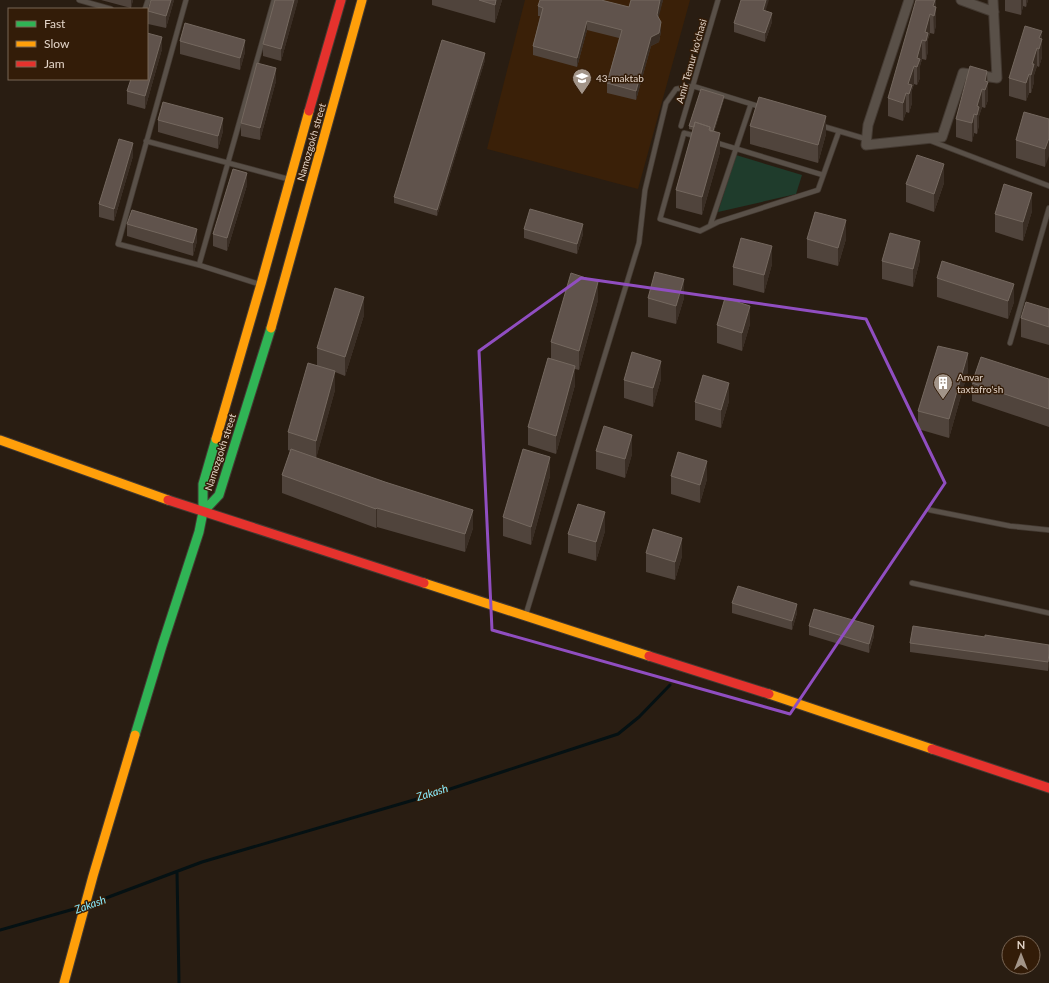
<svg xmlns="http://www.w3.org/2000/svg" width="1049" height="983" font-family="Lato,sans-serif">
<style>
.built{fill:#3a2008}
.green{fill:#1f3c2c}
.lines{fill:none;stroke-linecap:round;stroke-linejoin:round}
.stream{stroke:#051113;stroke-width:3}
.lane-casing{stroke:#443a32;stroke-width:6}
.street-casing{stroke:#443a32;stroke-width:11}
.fast-casing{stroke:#443a32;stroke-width:11}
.slow-casing{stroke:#443a32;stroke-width:11}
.jam-casing{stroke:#443a32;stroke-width:11}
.lane{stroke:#595048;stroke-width:4.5}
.street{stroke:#595048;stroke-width:9}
.fast{stroke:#30b455;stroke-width:9}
.slow{stroke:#ff9f0a;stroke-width:9}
.jam{stroke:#e5322d;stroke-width:9}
.wall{fill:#50443c}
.shaded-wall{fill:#3a2e25}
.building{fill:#60534c;stroke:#74685f}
.marked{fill:none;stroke:#904ec1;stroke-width:3;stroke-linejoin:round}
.labels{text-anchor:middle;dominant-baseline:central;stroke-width:3;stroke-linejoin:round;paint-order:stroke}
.street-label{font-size:10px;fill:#e3d4c8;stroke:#331c08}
.poi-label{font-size:10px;fill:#e3d4c8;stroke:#331c08;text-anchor:start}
.water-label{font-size:11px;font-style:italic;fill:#89ebfc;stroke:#331c08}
</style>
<rect width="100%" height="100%" fill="#291d12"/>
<path class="built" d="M 525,0 L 690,0 L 638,189 L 487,149 Z"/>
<path class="green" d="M 736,155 L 802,175 L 796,194 L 718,212 Z"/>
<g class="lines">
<path class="stream" d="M 177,872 L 179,983
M 90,904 L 202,862 L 441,792 L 618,734 L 639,717 L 670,685
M 0,930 L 81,907"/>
<g class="lane-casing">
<path id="lane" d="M 79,0 L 111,9
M 186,0 L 118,244 L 199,265
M 145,9 L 148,0
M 681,126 L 718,0
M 822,126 L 866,139
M 696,136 L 684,133 L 660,219 L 700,231 L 718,222 L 818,190 L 839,131
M 146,141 L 288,179
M 931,141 L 1049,186
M 714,142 L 823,175
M 710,226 L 751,104
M 259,284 L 199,265 L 274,0
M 1010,343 L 1049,208
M 930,510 L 1010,526 L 1049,530
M 912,583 L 1049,613
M 526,614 L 639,243 L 645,190 L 657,140 L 666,103 L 676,89 L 693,86 L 761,107"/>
</g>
<g class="street-casing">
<path id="street" d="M 909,0 L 868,125 L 866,145 L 942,137 L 963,73 L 997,78 L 993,0
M 961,0 L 994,12"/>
</g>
<g class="fast-casing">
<path id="fast" d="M 203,512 L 219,495 L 271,328
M 135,735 L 162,646 L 199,532 L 203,512 L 203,484 L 216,439"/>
</g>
<g class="slow-casing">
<path id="slow" d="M 271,328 L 362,0
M 216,439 L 261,284 L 309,111
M 0,440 L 168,500
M 424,583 L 649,656
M 769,694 L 932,749
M 64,983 L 93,876 L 135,735"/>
</g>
<g class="jam-casing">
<path id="jam" d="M 309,111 L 341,0
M 168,500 L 424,583
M 649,656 L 769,694
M 932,749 L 1049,788"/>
</g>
<use href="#lane" class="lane"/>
<use href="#street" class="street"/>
<use href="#fast" class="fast"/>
<use href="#slow" class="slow"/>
<use href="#jam" class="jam"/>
</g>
<path class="wall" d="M 101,0 L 133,0 L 131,8 Z
M 174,0 L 166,28 L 148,24 L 148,11 Z
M 298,0 L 281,61 L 263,56 L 263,44 Z
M 432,0 L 502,0 L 495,23 L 432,5 Z
M 631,0 L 663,0 L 658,17 L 661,31 L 659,42 L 651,46 L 636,100 L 607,93 L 607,83 L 619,38 L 587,30 L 577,67 L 533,55 L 533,46 L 540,16 L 538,16 L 538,6 L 629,7 Z
M 936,0 L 936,25 L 934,34 L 930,33 L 928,39 L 928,51 L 926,60 L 922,59 L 920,66 L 920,78 L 917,85 L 914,84 L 912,90 L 912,103 L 909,113 L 906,112 L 903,121 L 888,116 L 888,98 Z
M 1005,0 L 1028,0 L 1026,7 L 1023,6 L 1021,15 L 1005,11 Z
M 772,22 L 765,42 L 734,32 L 734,23 Z
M 1042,31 L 1042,57 L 1039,67 L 1037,66 L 1034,75 L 1034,82 L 1031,93 L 1029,93 L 1026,101 L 1009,96 L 1009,78 Z
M 180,41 L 245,52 L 240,70 L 180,54 Z
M 162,49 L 145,109 L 127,104 L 127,91 Z
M 485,60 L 437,216 L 394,203 L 394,197 Z
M 276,81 L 260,140 L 241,136 L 241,123 Z
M 987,82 L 988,100 L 985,108 L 982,107 L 979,116 L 979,125 L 977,134 L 974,133 L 972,142 L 956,137 L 956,119 Z
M 724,99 L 714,132 L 720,152 L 702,215 L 676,208 L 676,190 L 693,130 L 689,129 L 689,126 Z
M 1049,119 L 1045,167 L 1016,158 L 1016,140 Z
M 158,120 L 223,131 L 218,149 L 158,132 Z
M 750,126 L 826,134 L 818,163 L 750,144 Z
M 133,156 L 114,221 L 99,217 L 99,204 Z
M 944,183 L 934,212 L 906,202 L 906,184 Z
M 247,185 L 227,251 L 213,246 L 213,234 Z
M 1032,211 L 1023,241 L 995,232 L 995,214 Z
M 127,224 L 197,241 L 193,256 L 127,236 Z
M 524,229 L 583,234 L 577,254 L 524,238 Z
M 807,239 L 846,239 L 838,266 L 807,258 Z
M 920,260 L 913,287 L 882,279 L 882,261 Z
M 772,264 L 764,293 L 733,285 L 733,267 Z
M 937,278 L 1014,302 L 1008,319 L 937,297 Z
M 648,298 L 684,298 L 676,324 L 648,317 Z
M 598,300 L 579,370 L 575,369 L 575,385 L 556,454 L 528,445 L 528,427 L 551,359 L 551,342 Z
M 1049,309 L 1049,345 L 1021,337 L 1021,318 Z
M 364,315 L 345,376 L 335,372 L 335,390 L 316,458 L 473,528 L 465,552 L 377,527 L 376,528 L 282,493 L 282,475 L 290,451 L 288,450 L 288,432 L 317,366 L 317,348 Z
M 750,324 L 742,351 L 717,343 L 717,325 Z
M 968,371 L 949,438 L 918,429 L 918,411 Z
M 661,379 L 653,407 L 624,398 L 624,380 Z
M 1049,379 L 1049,427 L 972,401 L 972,383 Z
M 729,401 L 721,428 L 695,420 L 695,402 Z
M 596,451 L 632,454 L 625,478 L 596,469 Z
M 550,476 L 531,545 L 503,536 L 503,517 Z
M 671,476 L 707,479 L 700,503 L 671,494 Z
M 605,531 L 596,561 L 568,553 L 568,534 Z
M 646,553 L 682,556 L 675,580 L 646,572 Z
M 732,603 L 797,613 L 792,630 L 732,613 Z
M 809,626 L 874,636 L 869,653 L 809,635 Z
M 985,637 L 1049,645 L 1049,662 L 1048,671 L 910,652 L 910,643 Z"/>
<path class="shaded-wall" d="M 131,0 L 133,0 L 131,8 Z
M 171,0 L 174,0 L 166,28 L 166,16 Z
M 294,0 L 298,0 L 298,1 L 281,61 L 281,49 Z
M 496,0 L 502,0 L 495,23 L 495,5 Z
M 660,0 L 663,0 L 657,24 L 657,15 Z
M 766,0 L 769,0 L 763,19 L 763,10 Z
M 935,0 L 936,0 L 936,8 L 936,7 L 936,25 L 934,34 L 933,6 Z
M 1021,0 L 1023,0 L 1023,6 L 1021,15 Z
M 1026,0 L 1028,0 L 1026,7 Z
M 772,13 L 772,22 L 765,42 L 765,33 Z
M 930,14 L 930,33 L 928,39 L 928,51 L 926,60 L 925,32 Z
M 587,21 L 587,30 L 577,67 L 577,58 Z
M 661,22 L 661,31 L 659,42 L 651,46 L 636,100 L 636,91 L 651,37 Z
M 1042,31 L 1042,57 L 1039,67 L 1039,38 Z
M 162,37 L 162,49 L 145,109 L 145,96 Z
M 245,40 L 245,52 L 240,70 L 240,58 Z
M 922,40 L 922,59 L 920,66 L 920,78 L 917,85 L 917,58 Z
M 1037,48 L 1037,66 L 1034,75 L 1034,82 L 1031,93 L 1031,75 L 1032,64 Z
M 485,53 L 485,60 L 437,216 L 437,210 Z
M 914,66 L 914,84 L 912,90 L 912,103 L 909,113 L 909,94 L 908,84 Z
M 276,68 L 276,81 L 260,140 L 260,128 Z
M 987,71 L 988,100 L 985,108 L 985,81 Z
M 1029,74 L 1029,93 L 1026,101 L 1026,83 Z
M 982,89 L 982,107 L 979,116 L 979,125 L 977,134 L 977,106 Z
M 906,93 L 906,112 L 903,121 L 903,103 Z
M 724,96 L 724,99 L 712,138 L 712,135 Z
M 974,114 L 974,133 L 972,142 L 972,123 Z
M 826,116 L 826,134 L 818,163 L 818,145 Z
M 223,118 L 223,131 L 218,149 L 218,136 Z
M 720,133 L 720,152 L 702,215 L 702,197 Z
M 1049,138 L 1049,156 L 1045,167 L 1045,149 Z
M 133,143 L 133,156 L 114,221 L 114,209 Z
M 944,164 L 944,183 L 934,212 L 934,194 Z
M 247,173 L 247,185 L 227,251 L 227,238 Z
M 1032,193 L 1032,211 L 1023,241 L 1023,222 Z
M 846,220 L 846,239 L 838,266 L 838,248 Z
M 583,224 L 583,234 L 577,254 L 577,244 Z
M 197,229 L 197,241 L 193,256 L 193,243 Z
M 920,241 L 920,260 L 913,287 L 913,269 Z
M 772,246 L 772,264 L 764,293 L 764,275 Z
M 684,279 L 684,298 L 676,324 L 676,306 Z
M 598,282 L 598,300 L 579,370 L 579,351 Z
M 1014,284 L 1014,302 L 1008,319 L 1008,301 Z
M 364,297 L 364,315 L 345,376 L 345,357 Z
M 750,306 L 750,324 L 742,351 L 742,333 Z
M 968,353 L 968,371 L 949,438 L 949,419 Z
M 661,361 L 661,379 L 653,407 L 653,388 Z
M 575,366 L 575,385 L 556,454 L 556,436 Z
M 335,371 L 335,390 L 316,459 L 316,441 Z
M 729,383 L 729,401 L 721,428 L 721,410 Z
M 632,435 L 632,454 L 625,478 L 625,459 Z
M 550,457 L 550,476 L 531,545 L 531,527 Z
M 707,461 L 707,479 L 700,503 L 700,485 Z
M 377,508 L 377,527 L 376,528 L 376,509 Z
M 473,510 L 473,528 L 465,552 L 465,534 Z
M 605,512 L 605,531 L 596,561 L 596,542 Z
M 682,538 L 682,556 L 675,580 L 675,562 Z
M 797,604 L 797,613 L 792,630 L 792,621 Z
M 874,626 L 874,636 L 869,653 L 869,644 Z
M 1049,653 L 1049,662 L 1048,671 L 1048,662 Z"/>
<path class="building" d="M 151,0 L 171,0 L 166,16 L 148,11 Z
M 275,0 L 294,0 L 281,49 L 263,44 Z
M 479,0 L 496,0 L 495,5 Z
M 540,0 L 601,0 L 629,7 L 631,0 L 660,0 L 657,15 L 661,22 L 659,33 L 651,37 L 636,91 L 607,83 L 622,30 L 587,21 L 577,58 L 533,46 L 543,8 L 538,6 Z
M 741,0 L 766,0 L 763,10 L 772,13 L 765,33 L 734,23 Z
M 916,0 L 935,0 L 933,6 L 936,7 L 934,16 L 930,14 L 925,32 L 928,33 L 926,41 L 922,40 L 917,58 L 920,59 L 917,67 L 914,66 L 908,84 L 912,85 L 909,94 L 906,93 L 903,103 L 888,98 Z
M 185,23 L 245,40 L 240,58 L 180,41 Z
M 1025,26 L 1042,31 L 1039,38 L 1042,39 L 1039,49 L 1037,48 L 1032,64 L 1034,64 L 1031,75 L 1029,74 L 1026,83 L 1009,78 Z
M 147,33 L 162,37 L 145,96 L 127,91 L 131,79 L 147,79 Z
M 442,40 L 485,53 L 437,210 L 394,197 Z
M 257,63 L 276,68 L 260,128 L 241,123 Z
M 970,66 L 987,71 L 985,81 L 988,82 L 985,90 L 982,89 L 977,106 L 979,107 L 977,115 L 974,114 L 972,123 L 956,119 Z
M 701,89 L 724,96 L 713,131 L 710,131 L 710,127 L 695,122 L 694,127 L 689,126 Z
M 759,97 L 826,116 L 818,145 L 750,126 Z
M 163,102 L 223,118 L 218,136 L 158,120 Z
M 1024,112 L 1049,119 L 1049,138 L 1045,149 L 1016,140 Z
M 695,122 L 710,127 L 709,130 L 720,133 L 702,197 L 676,190 Z
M 119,139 L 133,143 L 114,209 L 99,204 Z
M 917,155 L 944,164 L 934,194 L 906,184 Z
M 233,169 L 247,173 L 227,238 L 213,234 Z
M 1004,184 L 1032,193 L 1023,222 L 995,214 Z
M 530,209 L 583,224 L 577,244 L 524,229 Z
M 132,210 L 197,229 L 193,243 L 127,224 Z
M 815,212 L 846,220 L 838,248 L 807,239 Z
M 890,233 L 920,241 L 913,269 L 882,261 Z
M 741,238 L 772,246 L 764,275 L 733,267 Z
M 942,261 L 1014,284 L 1008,301 L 937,278 Z
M 655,272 L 684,279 L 676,306 L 648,298 Z
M 571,273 L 598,282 L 579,351 L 551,342 Z
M 335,288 L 364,297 L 345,357 L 317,348 Z
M 725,298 L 750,306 L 742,333 L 717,325 Z
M 1026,302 L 1049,309 L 1049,327 L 1021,318 Z
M 938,346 L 968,353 L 949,419 L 918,411 Z
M 632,352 L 661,361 L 653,388 L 624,380 Z
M 981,357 L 1049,379 L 1049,409 L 972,383 Z
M 548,358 L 575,366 L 556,436 L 528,427 Z
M 308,363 L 335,371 L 316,441 L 288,432 Z
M 703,375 L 729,383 L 721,410 L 695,402 Z
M 604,426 L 632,435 L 625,459 L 596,451 Z
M 291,449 L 385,482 L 473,510 L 465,534 L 377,508 L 376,509 L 282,475 Z
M 523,449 L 550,457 L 531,527 L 503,517 Z
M 678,452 L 707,461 L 700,485 L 671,476 Z
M 578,504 L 605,512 L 596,542 L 568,534 Z
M 653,529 L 682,538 L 675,562 L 646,553 Z
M 738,586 L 797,604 L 792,621 L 732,603 Z
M 814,609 L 874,626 L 869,644 L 809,626 Z
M 913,626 L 985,637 L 985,635 L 1049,645 L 1049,653 L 1048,662 L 910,643 Z"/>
<path class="marked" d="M 581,278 L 866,319 L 945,483 L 790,714 L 492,630 L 479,351 Z"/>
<defs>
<g id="school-pin" transform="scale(1)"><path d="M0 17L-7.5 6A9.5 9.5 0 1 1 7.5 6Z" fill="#a29488" stroke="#331c08"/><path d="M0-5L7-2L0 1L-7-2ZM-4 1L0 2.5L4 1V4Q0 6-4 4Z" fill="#fff"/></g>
<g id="building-pin" transform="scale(1)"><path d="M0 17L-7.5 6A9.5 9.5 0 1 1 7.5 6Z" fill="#a29488" stroke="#331c08"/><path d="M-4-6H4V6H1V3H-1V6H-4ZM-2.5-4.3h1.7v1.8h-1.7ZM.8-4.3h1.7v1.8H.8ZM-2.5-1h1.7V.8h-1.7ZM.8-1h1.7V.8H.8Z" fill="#fff"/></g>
</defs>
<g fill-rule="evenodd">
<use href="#school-pin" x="582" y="78"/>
<use href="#building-pin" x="943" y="383"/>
</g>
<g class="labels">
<g class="street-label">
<text transform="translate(691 61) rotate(-74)">Amir Temur ko'chasi</text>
<text transform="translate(311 142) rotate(-74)">Namozgokh street</text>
<text transform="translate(220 452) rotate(-72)">Namozgokh street</text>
</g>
<g class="poi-label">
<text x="596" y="78">43-maktab</text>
<text x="957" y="377">Anvar<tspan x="957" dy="12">taxtafro'sh</tspan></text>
</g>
<g class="water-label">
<text transform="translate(432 792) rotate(-17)">Zakash</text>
<text transform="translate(90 904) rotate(-20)">Zakash</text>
</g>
</g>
<rect x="8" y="8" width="140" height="72" fill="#331c08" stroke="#796655"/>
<rect x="16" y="21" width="20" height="6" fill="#30b455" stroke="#796655"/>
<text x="44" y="28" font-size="12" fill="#e3d4c8">Fast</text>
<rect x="16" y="41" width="20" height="6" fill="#ff9f0a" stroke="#796655"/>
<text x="44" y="48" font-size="12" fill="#e3d4c8">Slow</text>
<rect x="16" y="61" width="20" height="6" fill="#e5322d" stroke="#796655"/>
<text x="44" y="68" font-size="12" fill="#e3d4c8">Jam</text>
<g transform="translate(1021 955)"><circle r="19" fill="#331c08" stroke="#796655"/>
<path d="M0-3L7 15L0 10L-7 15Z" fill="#a29488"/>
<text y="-6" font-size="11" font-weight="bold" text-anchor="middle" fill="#e3d4c8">N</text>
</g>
</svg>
